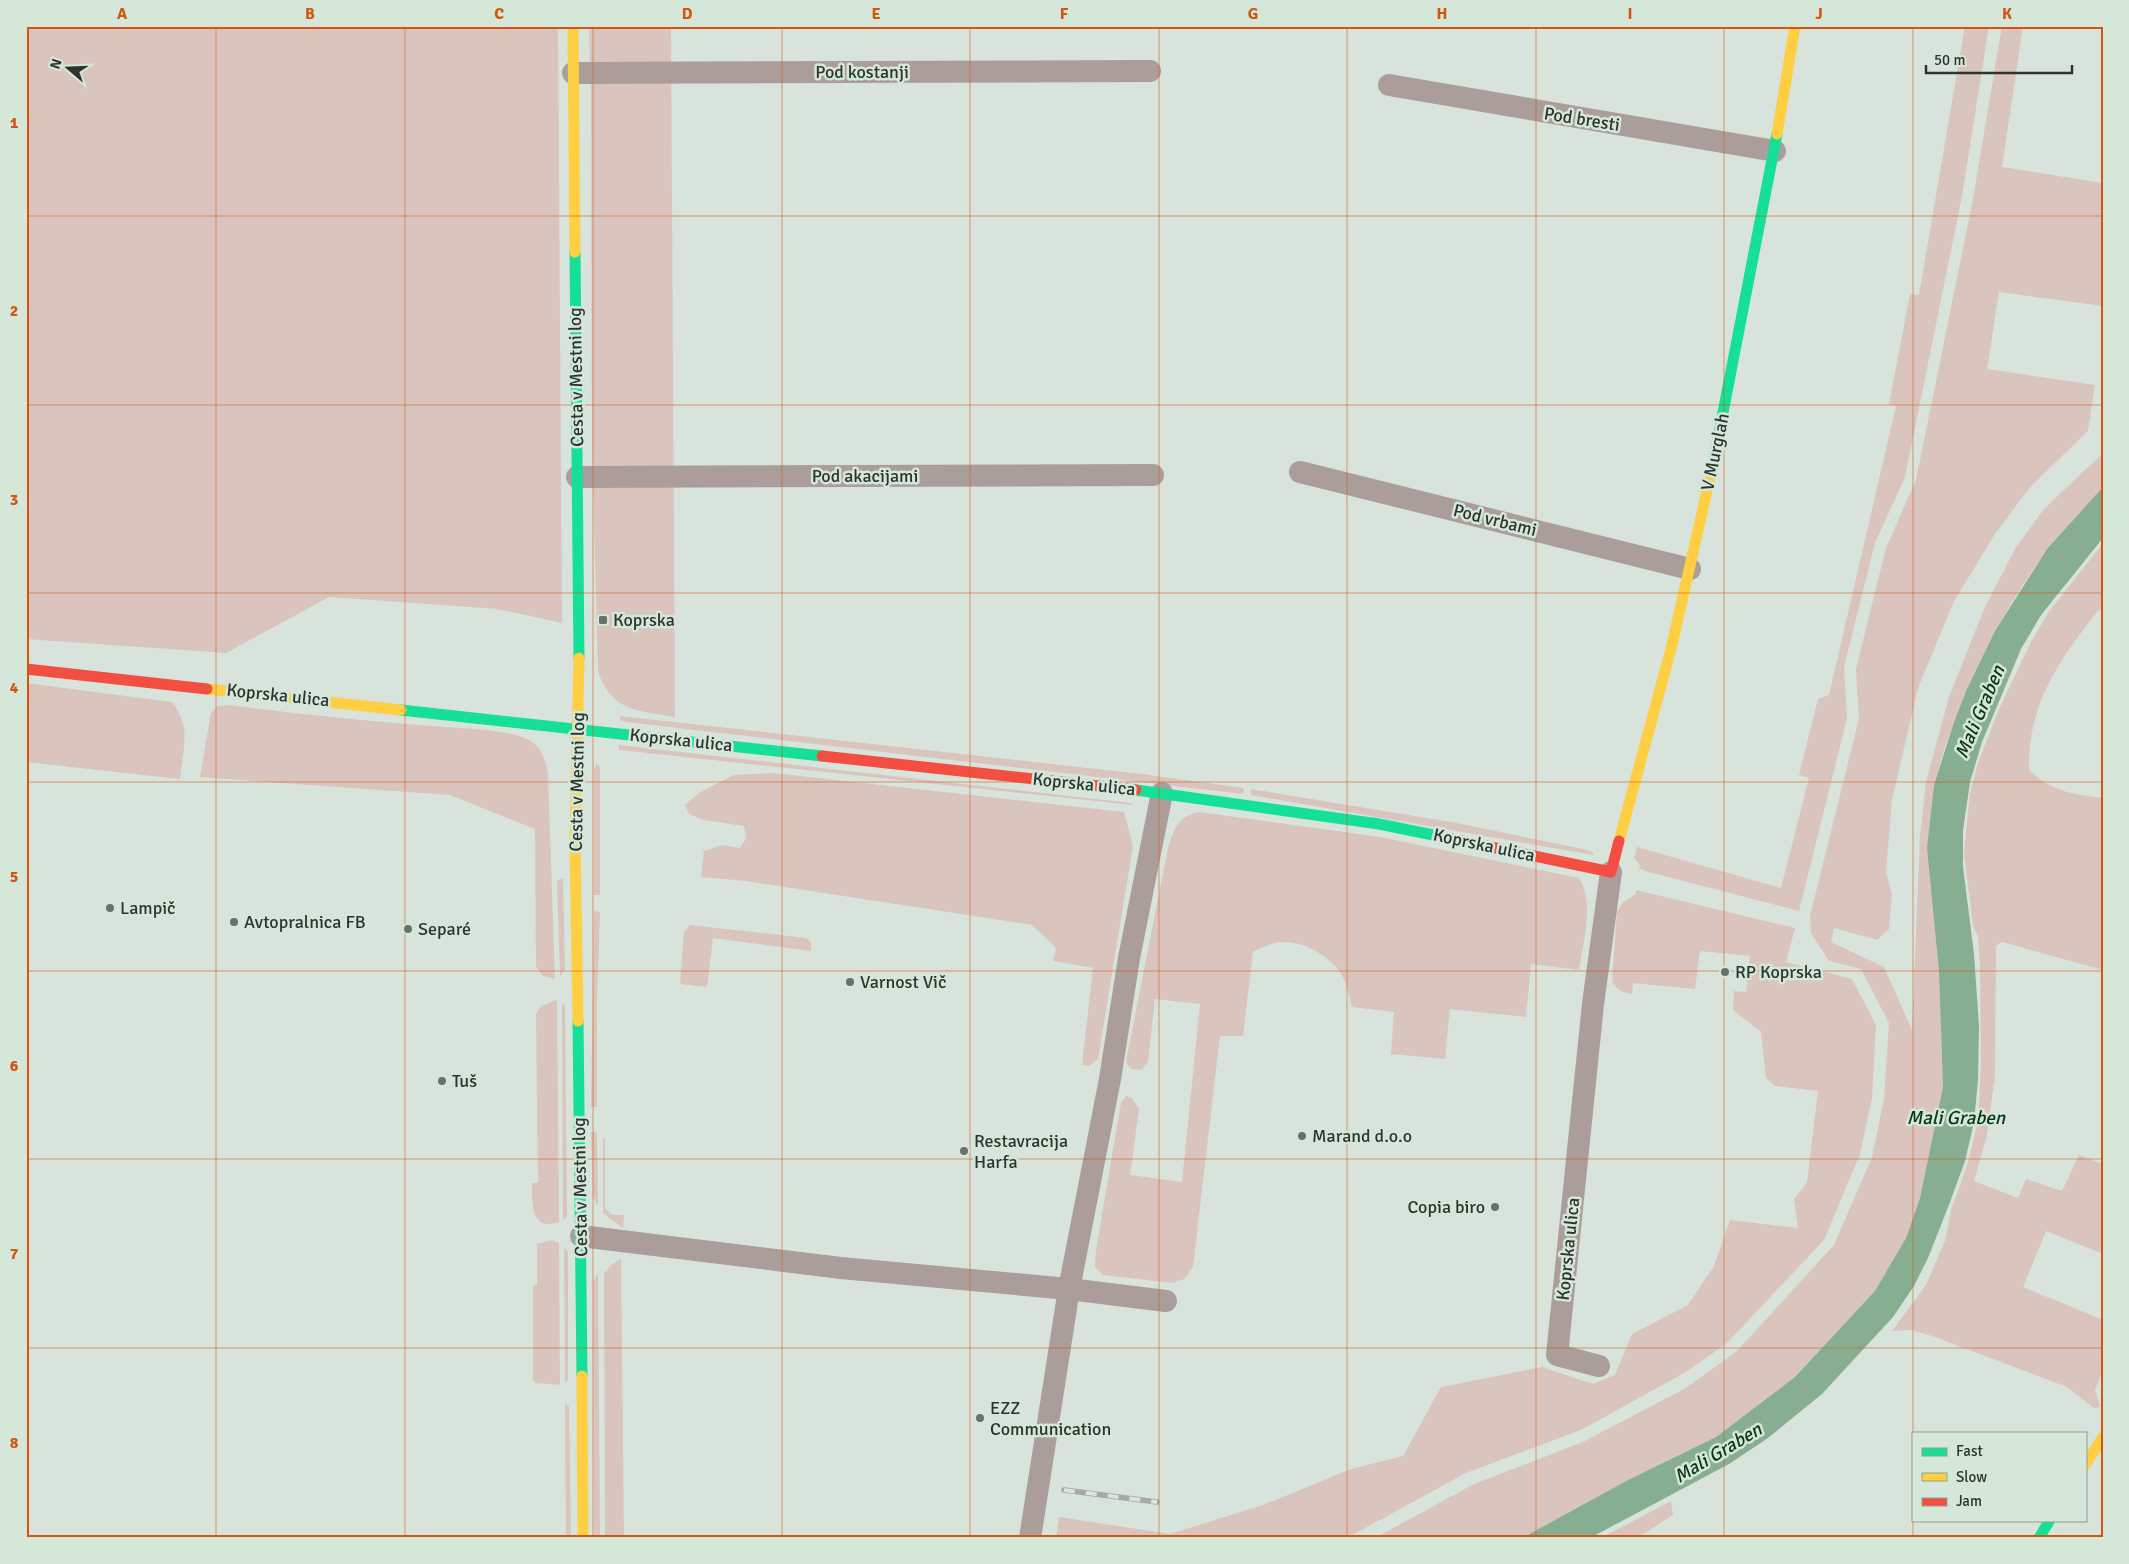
<svg xmlns="http://www.w3.org/2000/svg" width="2129" height="1564" font-family="Signika,sans-serif">
<style>
.green{fill:#dac4be}
.water{fill:#87ae91}
.lines{fill:none;stroke-linecap:round;stroke-linejoin:round}
.street{stroke:#ab9d9a;stroke-width:22}
.fast{stroke:#16e098;stroke-width:11}
.slow{stroke:#ffcf43;stroke-width:11}
.jam{stroke:#f24e42;stroke-width:11}
.rail-casing{stroke:#a9a8a4;stroke-width:5.5}
.rail{stroke:#d4e7d8;stroke-width:4;stroke-dasharray:11;stroke-linecap:butt}
.grid{fill:none;stroke:#d55510;stroke-width:1;stroke-opacity:0.55}
.poi-dot{fill:#69716b;stroke:#d4e7d8;stroke-width:2}
.labels{text-anchor:middle;dominant-baseline:central;stroke-width:5;stroke-linejoin:round;paint-order:stroke}
.street-label{font-size:18px;fill:#2d342f;stroke:#d4e7d8}
.poi-label{font-size:18px;fill:#2d342f;stroke:#d4e7d8;text-anchor:start}
.water-label{font-size:19px;font-style:italic;fill:#0b3519;stroke:#d4e7d8}
.neatline{fill:none;stroke:#d55510;stroke-width:2}
.grid-label{font-size:16px;text-anchor:middle;font-weight:bold;fill:#d55510}
</style>
<rect width="100%" height="100%" fill="#d8e3db"/>
<path class="green" d="M 26,26 L 558,26 L 562,623 L 497,609 L 329,597 L 226,653 L 26,639 Z
M 589,26 L 671,26 L 675,717 C 638,710 613,713 598,672 L 592,446 L 591,102 Z
M 1965,26 L 1989,26 L 1962,196 L 1905,477 L 1875,543 L 1844,667 L 1847,718 L 1799,911 L 1645,871 L 1639,868 L 1640,865 L 1634,858 L 1637,847 L 1781,888 L 1809,778 L 1799,775 L 1818,699 L 1829,695 L 1896,406 L 1889,404 L 1910,294 L 1919,295 Z
M 2002,26 L 2023,26 L 2002,167 L 2103,183 L 2103,306 L 1999,292 L 1987,369 L 2095,385 L 2088,431 L 2030,487 L 1995,534 L 1954,601 L 1918,688 L 1892,800 L 1886,872 L 1892,894 L 1889,929 L 1877,940 L 1834,928 L 1831,942 L 1884,967 L 1912,1030 L 1920,837 L 1926,782 L 1949,697 L 1984,609 L 2015,549 L 2044,509 L 2103,453 L 2103,487 L 2047,549 L 2019,591 L 1995,631 L 1967,689 L 1945,746 L 1934,785 L 1927,848 L 1939,972 L 1943,1087 L 1920,1198 L 1906,1238 L 1875,1291 L 1795,1377 L 1716,1437 L 1628,1480 L 1522,1538 L 1375,1538 L 1474,1484 L 1583,1442 L 1686,1388 L 1737,1351 L 1834,1245 L 1872,1157 L 1884,1099 L 1889,1023 L 1861,969 L 1829,961 L 1811,933 L 1810,916 L 1859,719 L 1856,669 L 1886,548 L 1916,480 L 1973,199 Z
M 2103,543 L 2103,608 L 2097,612 C 2059,660 2027,706 2029,770 C 2050,791 2074,795 2103,798 L 2103,970 L 2002,942 L 1996,946 L 1995,1074 L 1987,1135 L 1974,1181 L 2018,1198 L 2026,1179 L 2062,1191 L 2079,1155 L 2103,1164 L 2103,1254 L 2046,1231 L 2023,1287 L 2103,1320 L 2103,1369 L 2095,1390 L 2100,1407 L 2094,1408 L 2067,1387 L 1935,1337 L 1912,1330 L 1892,1331 L 1926,1285 L 1945,1241 L 1951,1210 L 1967,1166 L 1978,1122 L 1981,1063 L 1980,963 L 1978,937 L 1973,925 L 1964,853 L 1970,793 L 1978,763 L 1999,709 L 2031,642 L 2048,613 Z
M 26,683 L 172,702 C 192,728 183,748 180,779 L 26,762 Z
M 230,705 C 296,714 364,720 431,726 C 455,728 504,729 525,738 C 541,745 546,759 548,775 L 555,979 L 543,976 L 536,967 L 535,829 L 450,795 L 200,777 L 211,713 L 217,706 Z
M 620,716 L 1141,774 L 1244,788 L 1243,794 L 626,722 L 620,720 Z
M 619,745 L 1130,803 L 1133,805 L 619,750 Z
M 596,764 L 600,767 L 600,895 L 594,895 L 594,771 Z
M 773,773 L 1124,812 L 1133,846 L 1098,1059 L 1089,1066 L 1082,1065 L 1093,968 L 1053,961 L 1056,948 L 1032,925 L 746,881 L 701,877 L 704,851 L 722,845 L 740,848 L 746,838 L 744,826 L 704,820 L 689,814 L 685,805 L 699,793 L 734,775 Z
M 1251,789 L 1451,822 L 1583,849 L 1593,852 L 1593,855 L 1251,795 Z
M 1199,812 L 1380,837 L 1579,878 C 1595,904 1583,941 1579,970 L 1531,964 L 1526,1017 L 1450,1009 L 1445,1059 L 1391,1054 L 1394,1012 L 1352,1007 C 1349,994 1346,979 1337,968 C 1323,952 1297,938 1275,943 C 1268,945 1260,949 1253,951 L 1243,1036 L 1220,1036 L 1193,1267 L 1184,1279 L 1173,1283 L 1103,1275 L 1095,1267 L 1096,1250 L 1121,1103 L 1126,1096 L 1132,1098 L 1139,1109 L 1130,1175 L 1182,1182 L 1200,1004 L 1155,999 L 1148,1061 L 1142,1070 L 1131,1069 L 1126,1062 L 1168,848 C 1174,829 1178,816 1199,812 Z
M 563,879 L 565,969 L 560,977 L 557,880 Z
M 1636,890 L 1795,928 L 1786,962 L 1852,979 L 1876,1025 L 1872,1098 L 1860,1154 L 1824,1240 L 1727,1343 L 1686,1372 L 1581,1430 L 1466,1473 L 1347,1538 L 1056,1538 L 1059,1517 L 1170,1534 L 1263,1505 L 1351,1469 L 1403,1456 L 1441,1387 L 1542,1367 L 1593,1384 L 1615,1375 L 1632,1334 L 1688,1305 L 1714,1266 L 1730,1220 L 1798,1228 L 1794,1199 L 1807,1183 L 1818,1091 L 1775,1086 L 1766,1078 L 1761,1032 L 1733,1010 L 1734,991 L 1746,992 L 1750,956 L 1700,951 L 1695,989 L 1633,983 L 1632,994 C 1622,992 1616,990 1612,981 L 1617,912 L 1623,902 L 1636,894 Z
M 594,911 L 600,912 L 597,1002 L 597,1107 L 591,1107 Z
M 690,925 L 806,938 L 811,942 L 811,951 L 713,938 L 707,987 L 680,984 L 684,932 Z
M 557,1000 L 559,1222 C 530,1232 532,1202 532,1183 L 538,1183 L 536,1014 L 541,1006 Z
M 562,1002 L 565,1006 L 567,1217 L 563,1220 Z
M 591,1132 L 597,1132 L 598,1206 L 593,1197 Z
M 603,1138 L 605,1138 L 605,1208 L 612,1215 L 624,1215 L 623,1228 L 603,1213 Z
M 552,1240 L 559,1243 L 560,1385 L 536,1383 L 533,1380 L 533,1286 L 537,1285 L 537,1244 Z
M 564,1246 L 568,1252 L 568,1380 L 565,1383 Z
M 621,1259 L 624,1538 L 605,1538 L 604,1274 L 612,1264 Z
M 598,1273 L 600,1538 L 594,1538 L 593,1283 Z
M 565,1403 L 569,1407 L 571,1538 L 566,1538 Z
M 1671,1501 L 1673,1515 L 1637,1538 L 1601,1538 Z"/>
<path class="water" d="M 2103,487 L 2103,538 L 2041,615 L 2021,649 L 1982,742 L 1970,782 L 1963,830 L 1963,867 L 1974,954 L 1979,1026 L 1978,1080 L 1974,1122 L 1965,1161 L 1950,1202 L 1928,1258 L 1914,1286 L 1893,1317 L 1822,1394 L 1768,1438 L 1729,1464 L 1590,1538 L 1522,1538 L 1628,1480 L 1716,1437 L 1795,1377 L 1875,1291 L 1906,1238 L 1920,1198 L 1943,1087 L 1939,972 L 1927,848 L 1934,785 L 1954,722 L 1967,689 L 1995,631 L 2047,549 Z"/>
<g class="lines">
<path class="street" d="M 573,73 L 1150,71
M 1389,85 L 1775,151
M 1300,472 L 1690,569
M 577,477 L 1153,475
M 581,1236 L 841,1268 L 1069,1289 L 1166,1301
M 1599,1366 L 1557,1355 L 1593,1004 L 1611,872
M 1030,1538 L 1069,1289 L 1110,1079 L 1129,958 L 1162,793"/>
<path class="fast" d="M 575,252 L 579,658
M 1713,464 L 1777,134
M 401,710 L 822,756
M 1136,790 L 1379,824 L 1443,837
M 578,1021 L 582,1376
M 2039,1538 L 2050,1520"/>
<path class="slow" d="M 573,26 L 575,252
M 1777,134 L 1795,26
M 207,689 L 401,710
M 1619,841 L 1672,645 L 1713,464
M 578,1021 L 575,843 L 579,658
M 582,1376 L 583,1538
M 2085,1465 L 2103,1437"/>
<path class="jam" d="M 26,669 L 207,689
M 822,756 L 1136,790
M 1443,837 L 1611,872 L 1619,841"/>
<g class="rail-casing">
<path id="rail" d="M 1064,1490 L 1157,1502"/>
</g>
<use href="#rail" class="rail"/>
</g>
<path class="grid" d="M 216,26 L 216,1538M 405,26 L 405,1538M 593,26 L 593,1538M 782,26 L 782,1538M 970,26 L 970,1538M 1159,26 L 1159,1538M 1347,26 L 1347,1538M 1536,26 L 1536,1538M 1724,26 L 1724,1538M 1913,26 L 1913,1433M 26,216 L 2103,216M 26,405 L 2103,405M 26,593 L 2103,593M 26,782 L 2103,782M 26,971 L 2103,971M 26,1159 L 2103,1159M 26,1348 L 2103,1348M 1913,1520 L 1913,1538"/>
<g class="poi-dot">
<rect x="598" y="615" width="10" height="10" rx="2.5"/>
<circle cx="110" cy="908" r="5"/>
<circle cx="234" cy="922" r="5"/>
<circle cx="408" cy="929" r="5"/>
<circle cx="1725" cy="972" r="5"/>
<circle cx="850" cy="982" r="5"/>
<circle cx="442" cy="1081" r="5"/>
<circle cx="1302" cy="1136" r="5"/>
<circle cx="964" cy="1151" r="5"/>
<circle cx="1495" cy="1207" r="5"/>
<circle cx="980" cy="1418" r="5"/>
</g>
<g class="labels">
<g class="street-label">
<text x="862" y="72">Pod kostanji</text>
<text transform="translate(1582 119) rotate(9)">Pod bresti</text>
<text transform="translate(576 377) rotate(-91)">Cesta v Mestni log</text>
<text transform="translate(1715 452) rotate(-78)">V Murglah</text>
<text x="865" y="476">Pod akacijami</text>
<text transform="translate(1495 520) rotate(14)">Pod vrbami</text>
<text transform="translate(278 695) rotate(6)">Koprska ulica</text>
<text transform="translate(681 740) rotate(6)">Koprska ulica</text>
<text transform="translate(577 782) rotate(-89)">Cesta v Mestni log</text>
<text transform="translate(1084 784) rotate(6)">Koprska ulica</text>
<text transform="translate(1484 845) rotate(12)">Koprska ulica</text>
<text transform="translate(580 1187) rotate(-91)">Cesta v Mestni log</text>
<text transform="translate(1568 1249) rotate(-84)">Koprska ulica</text>
</g>
<g class="poi-label">
<text x="613" y="620">Koprska</text>
<text x="120" y="908">Lampič</text>
<text x="244" y="922">Avtopralnica FB</text>
<text x="418" y="929">Separé</text>
<text x="1735" y="972">RP Koprska</text>
<text x="860" y="982">Varnost Vič</text>
<text x="452" y="1081">Tuš</text>
<text x="1312" y="1136">Marand d.o.o</text>
<text x="974" y="1141">Restavracija<tspan x="974" dy="21">Harfa</tspan></text>
<text x="1485" y="1207" text-anchor="end">Copia biro</text>
<text x="990" y="1408">EZZ<tspan x="990" dy="21">Communication</tspan></text>
</g>
<g class="water-label">
<text transform="translate(1980 712) rotate(-67)">Mali Graben</text>
<text x="1956" y="1118">Mali Graben</text>
<text transform="translate(1718 1453) rotate(-31)">Mali Graben</text>
</g>
</g>
<rect width="2129" height="1564" fill="none" stroke="#d4e7d8" stroke-width="55"/>
<rect x="1912" y="1432" width="175" height="90" fill="#d4e7d8" stroke="#919f94"/>
<rect x="1922" y="1448" width="25" height="8" fill="#16e098" stroke="#919f94"/>
<text x="1956" y="1456" font-size="15" fill="#2d342f">Fast</text>
<rect x="1922" y="1473" width="25" height="8" fill="#ffcf43" stroke="#919f94"/>
<text x="1956" y="1482" font-size="15" fill="#2d342f">Slow</text>
<rect x="1922" y="1498" width="25" height="8" fill="#f24e42" stroke="#919f94"/>
<text x="1956" y="1506" font-size="15" fill="#2d342f">Jam</text>
<g transform="translate(68 68) rotate(289)" stroke="#d4e7d8" stroke-width="4" paint-order="stroke">
<path d="M0-4L9 19L0 12L-9 19Z" fill="#2d342f"/>
<text y="-8" font-size="14" font-weight="bold" text-anchor="middle" fill="#2d342f">N</text>
</g>
<path d="M1926 65v8h146v-8" fill="none" stroke="#2d342f" stroke-width="2.5"/>
<text x="1934" y="65" font-size="15" fill="#2d342f" stroke="#d4e7d8" stroke-width="4" paint-order="stroke">50 m</text>
<rect x="28" y="28" width="2074" height="1508" class="neatline"/>
<g class="grid-label">
<text x="122" y="19">A</text>
<text x="310" y="19">B</text>
<text x="499" y="19">C</text>
<text x="687" y="19">D</text>
<text x="876" y="19">E</text>
<text x="1064" y="19">F</text>
<text x="1253" y="19">G</text>
<text x="1442" y="19">H</text>
<text x="1630" y="19">I</text>
<text x="1819" y="19">J</text>
<text x="2007" y="19">K</text>
<text x="14" y="128">1</text>
<text x="14" y="316">2</text>
<text x="14" y="505">3</text>
<text x="14" y="693">4</text>
<text x="14" y="882">5</text>
<text x="14" y="1071">6</text>
<text x="14" y="1259">7</text>
<text x="14" y="1448">8</text>
</g>
</svg>
